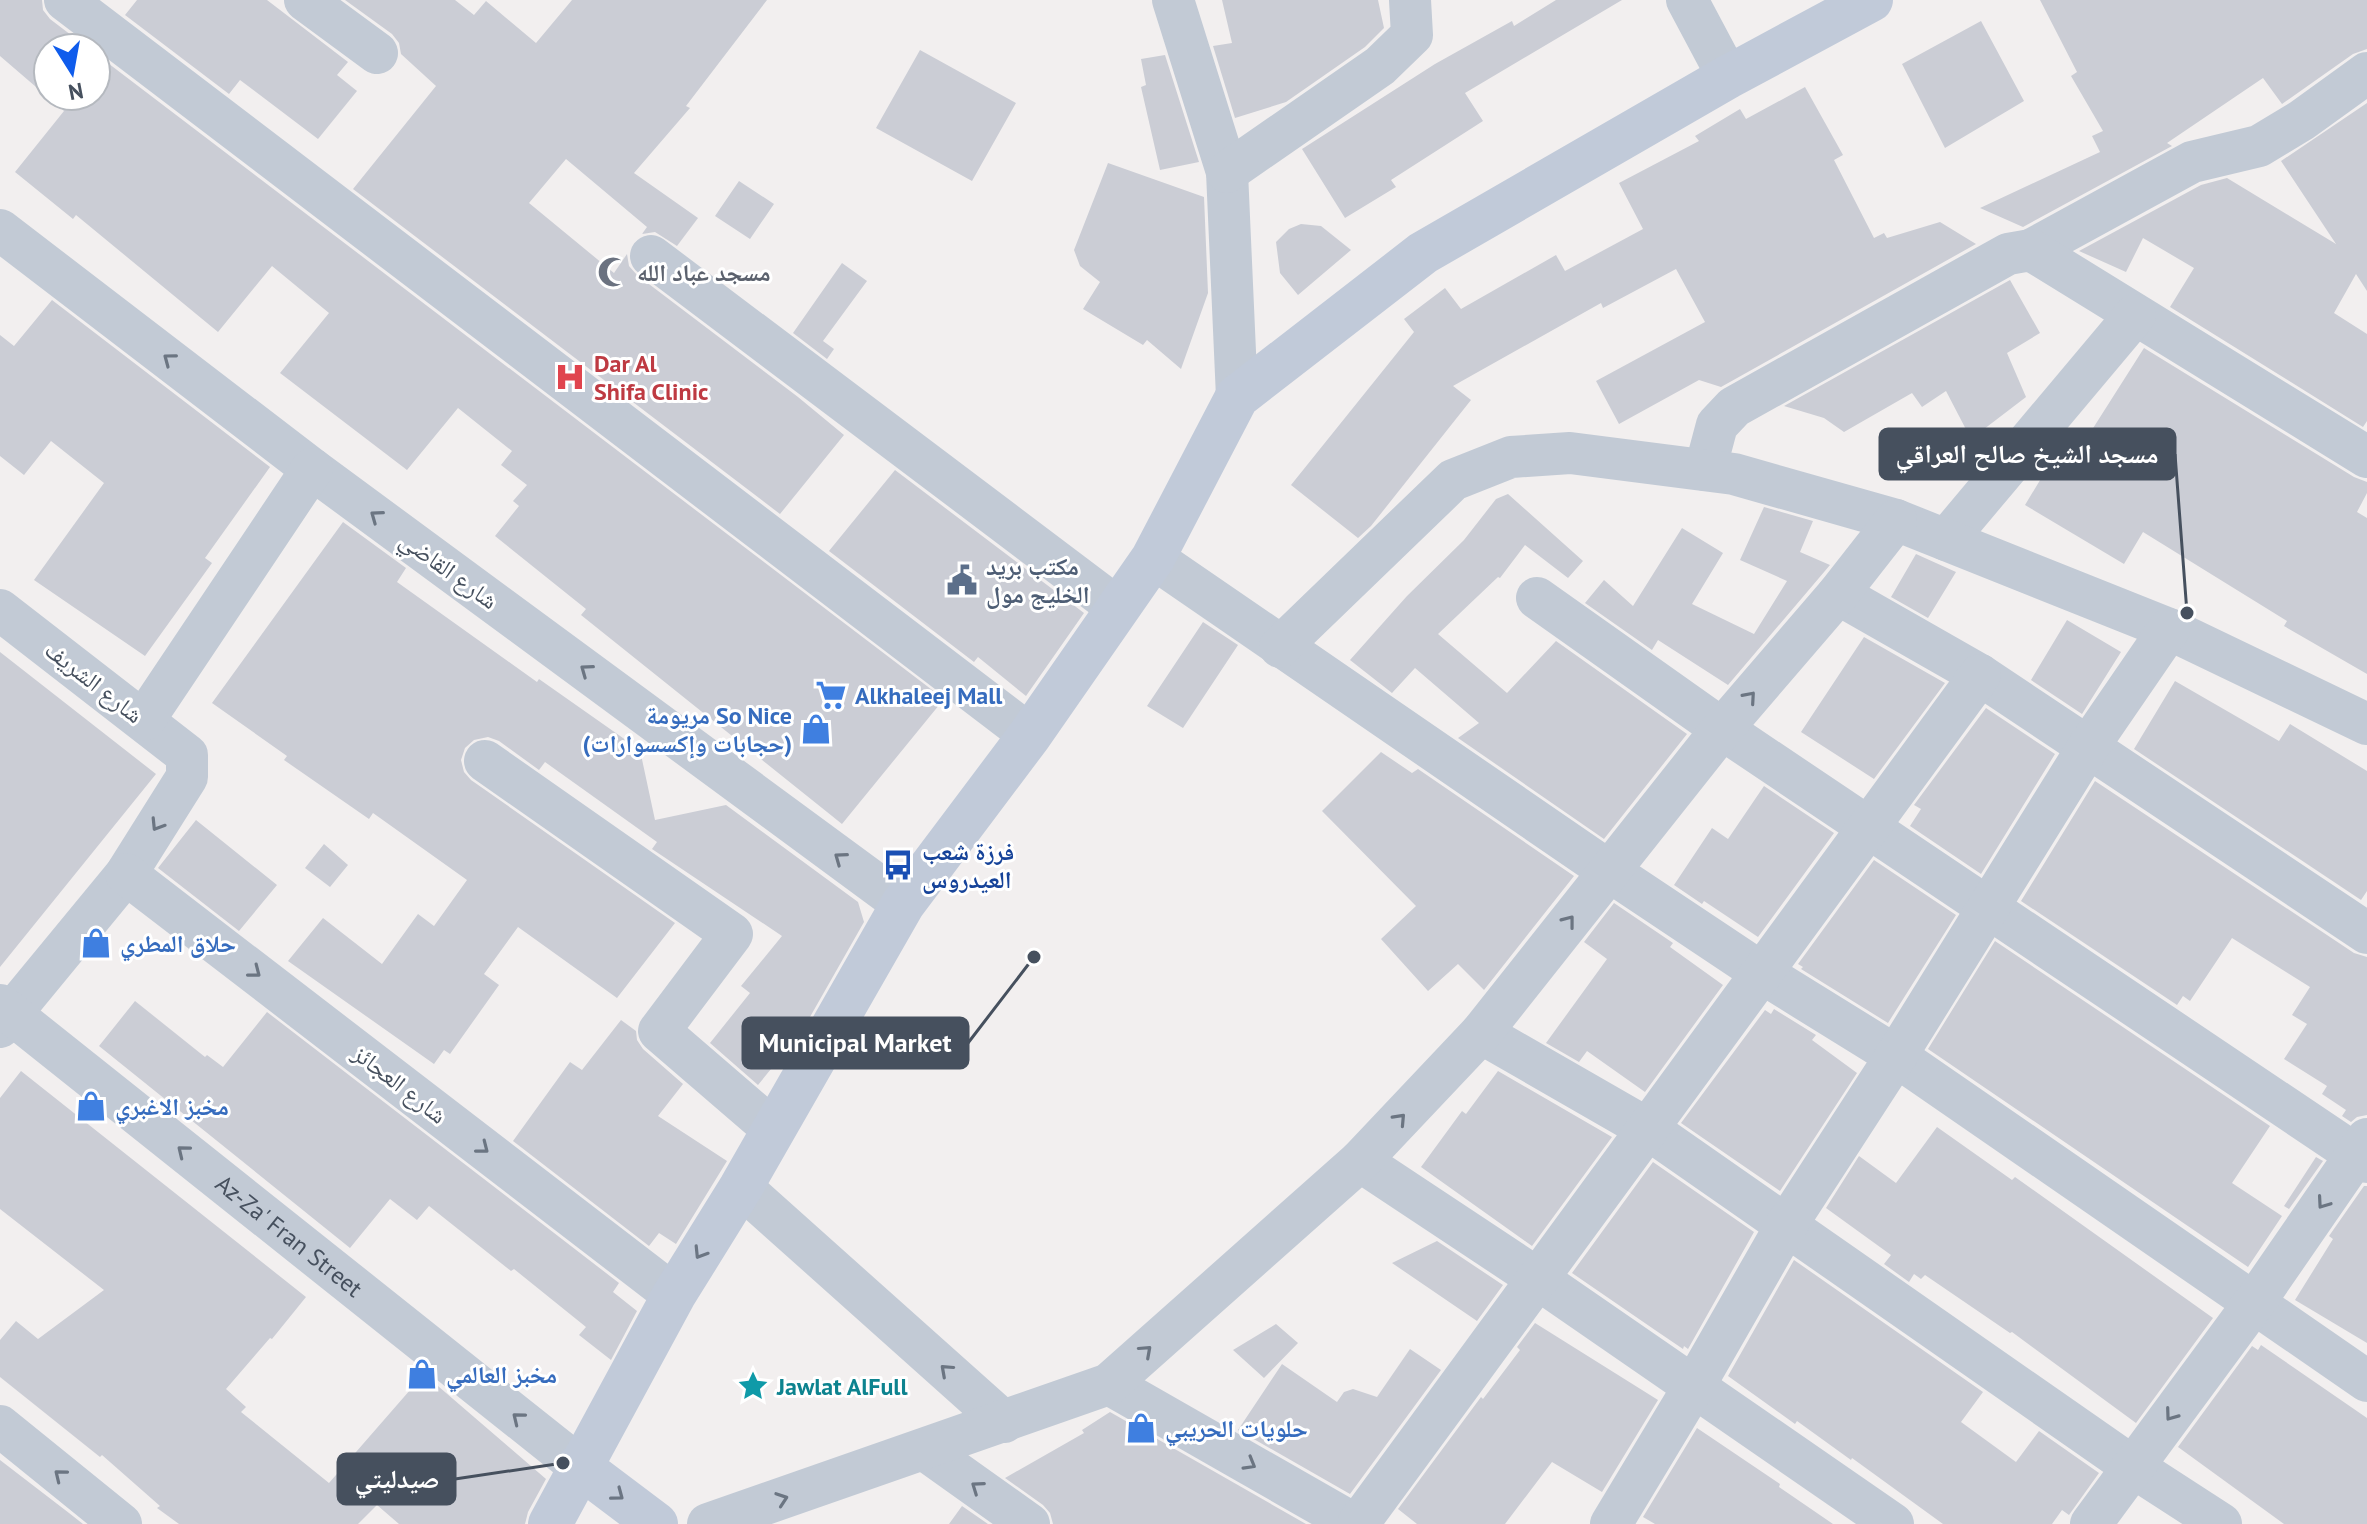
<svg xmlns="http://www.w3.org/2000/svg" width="2367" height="1524" font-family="'PT Sans','Noto Naskh Arabic',sans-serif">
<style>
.building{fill:#cbcdd5}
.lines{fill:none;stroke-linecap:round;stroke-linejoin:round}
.street{stroke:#c2cad5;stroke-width:42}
.secondary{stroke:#c1cad9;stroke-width:44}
.oneway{stroke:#6b7582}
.oneway2{stroke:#6b7583}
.labels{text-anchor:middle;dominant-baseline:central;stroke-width:6;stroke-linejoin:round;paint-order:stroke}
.worship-label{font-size:24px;font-weight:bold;fill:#5b616d;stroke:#fff;text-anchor:start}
.health-label{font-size:24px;font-weight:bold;fill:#be3a42;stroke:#fff;text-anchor:start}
.service-label{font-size:24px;font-weight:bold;fill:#4e5e75;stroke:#fff;text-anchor:start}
.street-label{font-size:24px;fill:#46505e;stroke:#fff}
.shop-label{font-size:24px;font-weight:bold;fill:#366cbe;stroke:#fff;text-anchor:start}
.transit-label{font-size:24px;font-weight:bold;fill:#164399;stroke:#fff;text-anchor:start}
.culture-label{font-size:24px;font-weight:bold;fill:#0d838f;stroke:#fff;text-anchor:start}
.leader{fill:none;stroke:#46505e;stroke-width:3}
.callout-dot{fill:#46505e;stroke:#fff;stroke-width:3}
.callout{fill:#46505e;stroke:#46505e;stroke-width:3}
.callout-label{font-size:26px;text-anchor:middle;font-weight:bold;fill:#fff}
</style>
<rect width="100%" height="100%" fill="#f2efef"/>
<path class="building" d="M 0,0 L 42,0 L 43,10 L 50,19 L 88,48 L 48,48 L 48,96 L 96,96 L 96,54 L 944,699 L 842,824 L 581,615 L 586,609 L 495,536 L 519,506 L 513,501 L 527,485 L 501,465 L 512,451 L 458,408 L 407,470 L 280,373 L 329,313 L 272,266 L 218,332 L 76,215 L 73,219 L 15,172 L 64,111 L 0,56 Z
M 137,0 L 267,0 L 348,62 L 337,75 L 357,91 L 318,139 L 240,80 L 229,94 L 125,15 Z
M 345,0 L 455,0 L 474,15 L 486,1 L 536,43 L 572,0 L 767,0 L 686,106 L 690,108 L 634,173 L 698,218 L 677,246 L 655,232 L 642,234 L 647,227 L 566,159 L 529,203 L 614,273 L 627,254 L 629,266 L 637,275 L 798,397 L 844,435 L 780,514 L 353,189 L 436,86 L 401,54 L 399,43 L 392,34 Z
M 1222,0 L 1378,0 L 1384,28 L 1365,47 L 1286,102 L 1235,118 L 1213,46 L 1232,43 Z
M 1556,0 L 1622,0 L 1465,93 L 1483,121 L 1391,180 L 1396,187 L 1345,218 L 1302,149 L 1435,64 L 1512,21 L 1514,26 Z
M 2040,0 L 2367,0 L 2367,49 L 2353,54 L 2282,104 L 2263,78 L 2167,143 L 2172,146 L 2023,227 L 1980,208 L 2100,152 L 2092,136 L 2103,131 L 2071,76 L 2077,72 Z
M 1981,21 L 2024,101 L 1945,148 L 1902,64 Z
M 920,50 L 1016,103 L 972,181 L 876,128 Z
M 1165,55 L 1199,162 L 1160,170 L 1141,87 L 1146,85 L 1141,59 Z
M 1805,87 L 1843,155 L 1834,160 L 1874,238 L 1884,233 L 1887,238 L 1940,222 L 1976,244 L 1721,387 L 1699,380 L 1619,424 L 1596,381 L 1705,322 L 1676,269 L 1603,308 L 1601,303 L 1453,386 L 1471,400 L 1371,526 L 1358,538 L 1291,485 L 1414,332 L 1404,319 L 1445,288 L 1461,309 L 1556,255 L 1565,271 L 1643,229 L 1619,183 L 1699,141 L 1695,136 L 1740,109 L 1746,119 Z
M 2367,103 L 2367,291 L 2356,274 L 2334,313 L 2367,334 L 2367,421 L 2363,427 L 2170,307 L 2194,268 L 2143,238 L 2126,272 L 2079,251 L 2201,185 L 2227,178 L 2336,244 L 2281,161 Z
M 1108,163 L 1204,197 L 1208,293 L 1181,369 L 1147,340 L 1143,345 L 1083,309 L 1100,282 L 1080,266 L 1074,250 Z
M 739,181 L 774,204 L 750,239 L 715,216 Z
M 1301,224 L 1321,226 L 1351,250 L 1298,295 L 1280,273 L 1276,242 L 1289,229 Z
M 842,263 L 867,281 L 823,341 L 834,349 L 827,359 L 793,333 Z
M 2010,280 L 2040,333 L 2007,353 L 2026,397 L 1971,439 L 1946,391 L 1922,407 L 1912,393 L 1844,432 L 1824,418 L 1784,406 Z
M 52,300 L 270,467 L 205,558 L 212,563 L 145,656 L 34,580 L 104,483 L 51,441 L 24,475 L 0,456 L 0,335 L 14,346 Z
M 2144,348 L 2354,477 L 2367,482 L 2367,493 L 2357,512 L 2367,518 L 2367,674 L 2284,626 L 2287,621 L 2143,532 L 2124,564 L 2025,505 L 2054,457 L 2069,466 Z
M 895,470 L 1084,613 L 1026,696 L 978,657 L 974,662 L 829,551 Z
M 1508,494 L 1583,561 L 1568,578 L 1525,545 L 1500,578 L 1498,577 L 1438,634 L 1507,693 L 1556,641 L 1687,734 L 1604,839 L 1458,738 L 1479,723 L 1415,668 L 1392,693 L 1350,660 L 1407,596 L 1464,540 L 1496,499 Z
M 1764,507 L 1813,521 L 1800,552 L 1830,565 L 1728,685 L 1658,640 L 1652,650 L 1585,603 L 1604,580 L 1633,606 L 1682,528 L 1723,553 L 1692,604 L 1754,634 L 1787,581 L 1740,560 Z
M 343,522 L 406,568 L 397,582 L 537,682 L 539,679 L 640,750 L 655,820 L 726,805 L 858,902 L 864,922 L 802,1031 L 758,1085 L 710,1043 L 750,993 L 741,986 L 782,936 L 652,849 L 657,842 L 545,762 L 539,770 L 499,741 L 488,737 L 474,740 L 465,748 L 461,760 L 464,772 L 471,780 L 675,923 L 617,998 L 518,927 L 484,974 L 499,985 L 450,1054 L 444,1050 L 434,1064 L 288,961 L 323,918 L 382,964 L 418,914 L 434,926 L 467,880 L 373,813 L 369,819 L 284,760 L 287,756 L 212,703 Z
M 1916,554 L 1956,572 L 1928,618 L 1891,597 Z
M 2067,620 L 2121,652 L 2082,714 L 2031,680 Z
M 1203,622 L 1238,645 L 1183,728 L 1147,706 Z
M 1864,637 L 1945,683 L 1874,779 L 1801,732 Z
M 0,652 L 156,774 L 0,967 Z
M 2175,681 L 2279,741 L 2290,724 L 2367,771 L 2367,891 L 2361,900 L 2134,749 Z
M 1986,708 L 2055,754 L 1981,874 L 1910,826 L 1921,809 L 1914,805 Z
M 1381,752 L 1412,773 L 1418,769 L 1574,876 L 1484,990 L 1458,964 L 1428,991 L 1381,939 L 1416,906 L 1322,811 Z
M 2095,781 L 2354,953 L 2367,957 L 2367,1115 L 2357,1117 L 2351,1122 L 2342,1116 L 2346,1110 L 2322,1094 L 2327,1086 L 2284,1059 L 2307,1024 L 2292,1015 L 2310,987 L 2232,938 L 2190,1001 L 2183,996 L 2177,1005 L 2021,901 Z
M 1764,786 L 1834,833 L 1758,937 L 1704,901 L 1702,904 L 1674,885 L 1712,828 L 1728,839 Z
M 196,820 L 277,885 L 239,931 L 158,868 Z
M 324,844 L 348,865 L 330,887 L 305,868 Z
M 1874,860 L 1956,915 L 1888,1023 L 1801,969 L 1803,967 L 1798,964 Z
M 1614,903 L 1673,943 L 1670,947 L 1723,985 L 1645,1092 L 1587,1051 L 1579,1062 L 1546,1043 L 1607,959 L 1584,942 Z
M 1995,941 L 2270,1126 L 2232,1183 L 2282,1216 L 2248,1267 L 1928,1049 Z
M 135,1001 L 205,1057 L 207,1055 L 223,1067 L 267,1012 L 619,1283 L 613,1292 L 637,1311 L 611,1360 L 579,1335 L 586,1327 L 514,1269 L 511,1271 L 429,1206 L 417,1220 L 390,1199 L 350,1248 L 99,1046 Z
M 1774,1009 L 1816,1035 L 1812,1040 L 1857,1073 L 1780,1191 L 1681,1123 L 1765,1010 L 1771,1014 Z
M 621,1020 L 636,1031 L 637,1040 L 643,1049 L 683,1084 L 658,1116 L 727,1161 L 676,1244 L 659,1233 L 649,1246 L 513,1141 L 570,1062 L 582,1070 Z
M 21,1071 L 306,1297 L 272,1339 L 270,1338 L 226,1389 L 246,1407 L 241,1412 L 329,1483 L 424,1374 L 546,1479 L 528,1512 L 525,1524 L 399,1524 L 377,1505 L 358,1524 L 179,1524 L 157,1508 L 160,1506 L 102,1455 L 100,1457 L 0,1377 L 0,1340 L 16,1321 L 38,1339 L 104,1290 L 0,1209 L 0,1098 Z
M 1498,1071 L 1612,1137 L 1532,1246 L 1421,1167 L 1462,1111 L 1466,1114 Z
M 1937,1127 L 2012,1180 L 2015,1177 L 2213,1318 L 2136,1423 L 2012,1332 L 2010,1333 L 1925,1275 L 1921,1279 L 1914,1274 L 1909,1282 L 1884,1264 L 1891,1255 L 1826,1208 L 1859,1156 L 1896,1183 Z
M 2316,1157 L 2323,1161 L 2289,1209 L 2284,1206 Z
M 1653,1162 L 1754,1232 L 1688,1349 L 1684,1346 L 1683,1349 L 1655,1330 L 1572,1273 Z
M 2364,1186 L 2367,1186 L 2367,1343 L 2295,1300 L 2333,1239 L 2329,1236 Z
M 1437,1241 L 1503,1285 L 1477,1321 L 1392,1263 Z
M 1794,1260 L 1983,1392 L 1961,1422 L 2016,1462 L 2039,1431 L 2099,1473 L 2069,1515 L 2062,1510 L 2052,1524 L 1943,1524 L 1852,1458 L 1851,1460 L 1797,1421 L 1795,1424 L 1728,1376 Z
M 1535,1323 L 1658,1400 L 1602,1492 L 1552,1462 L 1505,1524 L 1417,1524 L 1398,1509 L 1481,1397 L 1483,1399 L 1520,1350 L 1517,1347 Z
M 1276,1324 L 1298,1343 L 1264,1378 L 1233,1350 Z
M 2261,1345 L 2367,1418 L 2367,1524 L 2284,1524 L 2178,1447 L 2252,1346 L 2258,1350 Z
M 1410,1349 L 1441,1370 L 1350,1494 L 1238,1430 L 1282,1364 L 1337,1402 L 1344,1392 L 1353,1389 L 1377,1397 Z
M 1110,1412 L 1306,1524 L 1053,1524 L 1050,1513 L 1043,1505 L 1005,1478 L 1084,1433 L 1082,1430 Z
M 1697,1428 L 1780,1484 L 1779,1487 L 1833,1524 L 1655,1524 L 1643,1517 Z
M 0,1460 L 69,1513 L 83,1524 L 0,1524 Z
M 962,1506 L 988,1524 L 949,1524 Z"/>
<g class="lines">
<g class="street">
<path d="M 65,0 L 1030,735"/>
<path d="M 305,0 L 377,53"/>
<path d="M 1173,0 L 1227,172 L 1237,397"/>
<path d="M 1687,0 L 1728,77"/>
<path d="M 1227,172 L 1380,66 L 1412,35 L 1410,0"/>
<path d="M 0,230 L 312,469 L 903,904"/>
<path d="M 2031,250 L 2192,162 L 2259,146 L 2302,120 L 2367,73"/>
<path d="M 651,256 L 1118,608"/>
<path d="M 1705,470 L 1717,425 L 1734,407 L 2008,254 L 2031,250 L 2367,457"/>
<path d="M 1946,540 L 2135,315"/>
<path d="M 1153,558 L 1609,871 L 1762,973 L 1896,1056 L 2367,1381"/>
<path d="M 1838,594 L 1980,675 L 2367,933"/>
<path d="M 1537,598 L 1722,729 L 2367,1162"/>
<path d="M 0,610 L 187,755 L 187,777 L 126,874 L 0,1027"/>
<path d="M 1280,647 L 1453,480 L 1511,457 L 1570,453 L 1734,474 L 1896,520 L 2169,629 L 2367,724"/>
<path d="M 144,720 L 312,469"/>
<path d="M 485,761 L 732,934 L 659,1031 L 774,1130"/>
<path d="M 126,874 L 674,1295"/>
<path id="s1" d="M 0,1005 L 579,1466"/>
<path d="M 1481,1033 L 1648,1129 L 2133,1467 L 2221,1524"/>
<path d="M 1360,1161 L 1538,1279 L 1893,1524"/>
<path d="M 741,1187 L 1004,1422"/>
<path d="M 1109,1384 L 1354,1524"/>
<path d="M 0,1426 L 121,1524"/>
<path d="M 925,1450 L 1029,1524"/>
<path d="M 708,1524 L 1109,1384 L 1360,1161 L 1481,1033 L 1722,729 L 1838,594 L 1896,520"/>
<path d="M 1358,1524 L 1980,675"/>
<path d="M 1611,1524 L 1693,1388 L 1787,1224 L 1896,1056 L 2088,747 L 2169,629"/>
<path d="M 2091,1524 L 2254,1303 L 2367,1139"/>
</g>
<path class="secondary" d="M 579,1466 L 656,1524
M 550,1524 L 674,1295 L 741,1187 L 903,904 L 1030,735 L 1153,558 L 1237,397 L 1423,253 L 1728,77 L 1871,0"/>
</g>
<defs><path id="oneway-chevron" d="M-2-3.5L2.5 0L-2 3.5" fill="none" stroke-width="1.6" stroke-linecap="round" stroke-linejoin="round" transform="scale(2)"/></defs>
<g class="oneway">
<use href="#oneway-chevron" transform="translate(169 359) rotate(-143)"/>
<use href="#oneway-chevron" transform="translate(376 516) rotate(-144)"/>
<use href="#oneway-chevron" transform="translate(586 670) rotate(-144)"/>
<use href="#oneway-chevron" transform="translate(1750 697) rotate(-49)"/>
<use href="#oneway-chevron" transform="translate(157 825) rotate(122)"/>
<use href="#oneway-chevron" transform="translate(840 858) rotate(-144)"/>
<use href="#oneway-chevron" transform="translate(1569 921) rotate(-52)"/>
<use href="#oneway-chevron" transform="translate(255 972) rotate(38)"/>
<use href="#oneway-chevron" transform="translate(1400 1119) rotate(-47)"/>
<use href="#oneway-chevron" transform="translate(483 1148) rotate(38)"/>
<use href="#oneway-chevron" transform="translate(183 1151) rotate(-141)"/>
<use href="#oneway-chevron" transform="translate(2323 1203) rotate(125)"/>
<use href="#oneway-chevron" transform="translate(1146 1351) rotate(-42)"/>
<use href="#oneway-chevron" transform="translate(946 1370) rotate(-138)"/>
<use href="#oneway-chevron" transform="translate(2171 1415) rotate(126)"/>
<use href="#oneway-chevron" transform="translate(518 1418) rotate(-141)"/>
<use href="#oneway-chevron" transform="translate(1250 1464) rotate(30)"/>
<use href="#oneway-chevron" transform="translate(60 1475) rotate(-141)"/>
<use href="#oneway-chevron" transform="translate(977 1487) rotate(-145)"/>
<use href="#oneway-chevron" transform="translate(782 1499) rotate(-19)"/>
</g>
<g class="oneway2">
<use href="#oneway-chevron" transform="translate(700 1253) rotate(122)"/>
<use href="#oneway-chevron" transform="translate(618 1495) rotate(37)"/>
</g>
<defs>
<g id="mosque-bare" transform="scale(2.4)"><path d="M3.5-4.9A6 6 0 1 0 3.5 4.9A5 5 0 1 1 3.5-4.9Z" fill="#6b7280" stroke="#fff" stroke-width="2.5" paint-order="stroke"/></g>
<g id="hospital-bare" transform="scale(2.4)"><path d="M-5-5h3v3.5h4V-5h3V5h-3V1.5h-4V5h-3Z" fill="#e0444e" stroke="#fff" stroke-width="2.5" paint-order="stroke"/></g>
<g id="civic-bare" transform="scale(2.4)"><path d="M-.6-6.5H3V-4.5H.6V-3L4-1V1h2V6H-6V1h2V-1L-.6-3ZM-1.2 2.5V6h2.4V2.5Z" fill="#5c6f8a" stroke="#fff" stroke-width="2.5" paint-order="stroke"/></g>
<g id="supermarket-bare" transform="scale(2.4)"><path d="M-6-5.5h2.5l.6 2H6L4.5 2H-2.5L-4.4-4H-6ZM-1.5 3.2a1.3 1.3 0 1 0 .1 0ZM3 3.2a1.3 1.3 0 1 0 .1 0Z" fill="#3f7fe0" stroke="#fff" stroke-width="2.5" paint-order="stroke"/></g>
<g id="shop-bare" transform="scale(2.4)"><path d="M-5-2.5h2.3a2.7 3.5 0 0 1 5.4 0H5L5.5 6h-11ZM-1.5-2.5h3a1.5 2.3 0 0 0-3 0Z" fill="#3f7fe0" stroke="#fff" stroke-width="2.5" paint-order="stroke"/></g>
<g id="bus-bare" transform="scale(2.4)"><path d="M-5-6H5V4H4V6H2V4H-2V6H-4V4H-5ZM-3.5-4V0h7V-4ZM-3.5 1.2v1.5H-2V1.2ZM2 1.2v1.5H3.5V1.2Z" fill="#1a4fb4" stroke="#fff" stroke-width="2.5" paint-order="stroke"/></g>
<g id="sight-bare" transform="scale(2.4)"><path d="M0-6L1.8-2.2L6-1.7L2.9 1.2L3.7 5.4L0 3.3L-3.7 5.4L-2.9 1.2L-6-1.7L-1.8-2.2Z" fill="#0f9aa8" stroke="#fff" stroke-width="2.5" paint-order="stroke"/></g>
</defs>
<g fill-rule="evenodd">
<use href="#mosque-bare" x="613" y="272"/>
<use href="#hospital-bare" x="570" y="377"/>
<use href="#civic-bare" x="962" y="580"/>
<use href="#supermarket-bare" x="831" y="695"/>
<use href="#shop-bare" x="816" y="729"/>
<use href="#bus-bare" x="898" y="865"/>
<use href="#shop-bare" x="96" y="943"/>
<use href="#shop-bare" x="91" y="1106"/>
<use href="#shop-bare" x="422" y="1374"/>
<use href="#sight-bare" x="753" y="1386"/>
<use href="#shop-bare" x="1141" y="1428"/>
</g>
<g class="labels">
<g class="worship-label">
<text x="637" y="272">مسجد عباد الله</text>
</g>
<g class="health-label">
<text x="594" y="363">Dar Al<tspan x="594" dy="28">Shifa Clinic</tspan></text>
</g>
<g class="service-label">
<text x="986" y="566">مكتب بريد<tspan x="986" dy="28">الخليج مول</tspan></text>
</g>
<g class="street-label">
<text transform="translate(449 570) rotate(36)">شارع القاضي</text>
<text transform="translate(94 682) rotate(38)">شارع الشريف</text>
<text transform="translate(400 1084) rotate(38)">شارع العجائز</text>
<text stroke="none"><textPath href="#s1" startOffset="370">Az-Za' Fran Street</textPath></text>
</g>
<g class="shop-label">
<text x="855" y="695">Alkhaleej Mall</text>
<text x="792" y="715" text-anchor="end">مريومة So Nice<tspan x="792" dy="28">(حجابات وإكسسوارات)</tspan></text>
<text x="120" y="943">حلاق المطري</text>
<text x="115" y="1106">مخبز الاغبري</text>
<text x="446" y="1374">مخبز العالمي</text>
<text x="1165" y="1428">حلويات الحريبي</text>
</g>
<g class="transit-label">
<text x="922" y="851">فرزة شعب<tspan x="922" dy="28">العيدروس</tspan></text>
</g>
<g class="culture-label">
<text x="777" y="1386">Jawlat AlFull</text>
</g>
</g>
<path class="leader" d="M2187 613L2175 454M1034 957L968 1043M563 1463L455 1479"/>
<g class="callout-dot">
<circle cx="2187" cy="613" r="8"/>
<circle cx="1034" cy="957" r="8"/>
<circle cx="563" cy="1463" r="8"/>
</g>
<g class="callout">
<rect x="1880" y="429" width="295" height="50" rx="8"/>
<rect x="743" y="1018" width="225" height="50" rx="8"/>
<rect x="338" y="1454" width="117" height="50" rx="8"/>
</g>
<g class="callout-label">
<text x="2027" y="463">مسجد الشيخ صالح العراقي</text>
<text x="855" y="1052">Municipal Market</text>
<text x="397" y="1488">صيدليتي</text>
</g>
<g transform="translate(72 72) rotate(169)"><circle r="38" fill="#ffffff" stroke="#b5b9bf" stroke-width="2"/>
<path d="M0-6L14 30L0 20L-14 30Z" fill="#0f5cec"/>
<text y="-12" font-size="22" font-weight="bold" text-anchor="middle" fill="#46505e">N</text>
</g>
</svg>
